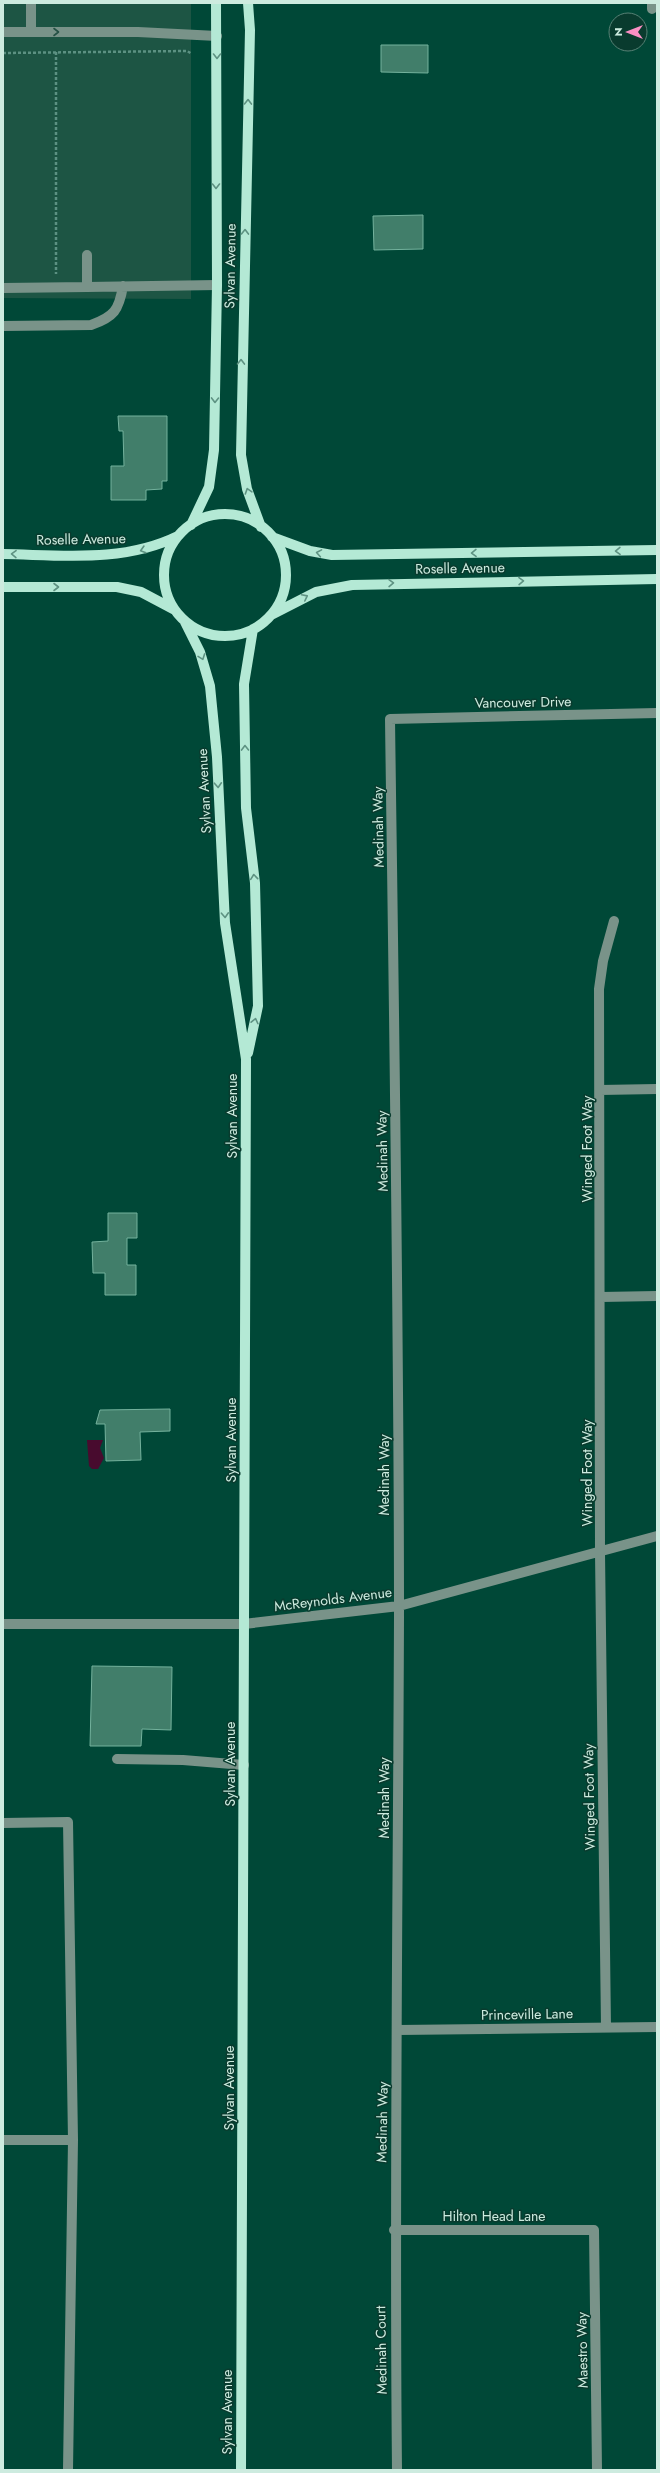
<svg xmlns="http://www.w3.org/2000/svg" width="660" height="2473" font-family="Jost,sans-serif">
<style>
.built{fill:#1d5544}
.water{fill:#480b2e}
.building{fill:#417e6a;stroke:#74b29d}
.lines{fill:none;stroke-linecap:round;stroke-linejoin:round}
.path{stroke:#5c9182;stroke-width:2.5;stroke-dasharray:3 2;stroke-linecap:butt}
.minor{stroke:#799389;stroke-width:10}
.major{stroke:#b4e9d5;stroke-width:10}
.oneway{stroke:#255145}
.oneway2{stroke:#5e9282}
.labels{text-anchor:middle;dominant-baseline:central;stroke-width:3;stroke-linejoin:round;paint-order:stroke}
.street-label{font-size:14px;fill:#cdebdf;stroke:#093b2e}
</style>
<rect width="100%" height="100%" fill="#004837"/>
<path class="built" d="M 3,3 L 191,3 L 191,299 L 3,298 Z"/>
<path class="water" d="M 87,1440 L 103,1440 L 100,1448 L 104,1458 L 98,1469 L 92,1469 L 89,1466 Z"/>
<path class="building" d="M 381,45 L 428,45 L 428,73 L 381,72 Z
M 423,215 L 423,249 L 374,250 L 373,216 Z
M 118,416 L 167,416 L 167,481 L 162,481 L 162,489 L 146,490 L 146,500 L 111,500 L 111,466 L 124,466 L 123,431 L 119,431 Z
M 108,1213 L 137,1213 L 137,1238 L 127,1238 L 127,1265 L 136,1265 L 136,1295 L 105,1295 L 105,1273 L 93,1273 L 92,1242 L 108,1241 Z
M 170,1409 L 170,1431 L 140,1432 L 141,1460 L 106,1461 L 105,1424 L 96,1424 L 100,1410 Z
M 92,1666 L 172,1667 L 171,1730 L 142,1729 L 141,1746 L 90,1746 Z"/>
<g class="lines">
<path class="path" d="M 56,52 L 56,274
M 3,53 L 187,51 L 192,54"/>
<path class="minor" d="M 652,9 L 652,3
M 3,32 L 138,32 L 217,36
M 31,32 L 31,3
M 87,255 L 87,287 L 217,285
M 3,288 L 87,287
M 3,326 L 91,325 C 114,317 119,310 123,286
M 600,1090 L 657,1089
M 601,1297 L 657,1296
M 3,1624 L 244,1624 L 399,1606 L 657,1536
M 117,1759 L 183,1760 L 244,1765
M 3,1823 L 68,1822 L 73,2140 L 3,2140
M 606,2027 L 600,1553 L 599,989 L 603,961 L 614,921
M 398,2030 L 657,2027
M 394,2230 L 594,2230 L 597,2470
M 68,2470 L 73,2140
M 397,2470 C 394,2185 398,1901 399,1616 C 399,1317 394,1018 390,719 L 657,713"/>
<path class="major" d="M 248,3 L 250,30 L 241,455 L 247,489 L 261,527
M164 575a61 61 0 1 1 122 0a61 61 0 1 1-122 0Z
M 191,525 L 209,487 L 214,450 L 217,285 L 216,3
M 272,537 L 310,551 L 332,555 L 657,550
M 3,554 C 62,555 123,563 178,536
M 3,587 L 117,587 L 141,592 L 175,610
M 271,615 L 316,592 L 352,585 L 657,579
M 185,622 L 200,652 L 210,686 L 217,757 L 225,923 L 246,1059 L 241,2470
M 248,1053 L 258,1006 L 255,883 L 246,808 L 244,684 L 253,629"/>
</g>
<defs><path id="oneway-chevron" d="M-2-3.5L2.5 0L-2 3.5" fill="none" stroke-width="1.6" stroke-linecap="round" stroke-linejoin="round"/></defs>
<use class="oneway" href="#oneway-chevron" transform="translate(56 32)"/>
<g class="oneway2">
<use href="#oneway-chevron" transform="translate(217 56) rotate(90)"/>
<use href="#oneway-chevron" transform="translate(248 102) rotate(-89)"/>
<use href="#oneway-chevron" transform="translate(216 186) rotate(90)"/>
<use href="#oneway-chevron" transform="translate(245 232) rotate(-89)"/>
<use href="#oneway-chevron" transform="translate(241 362) rotate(-89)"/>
<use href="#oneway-chevron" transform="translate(215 400) rotate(91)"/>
<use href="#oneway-chevron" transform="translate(248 491) rotate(-108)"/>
<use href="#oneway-chevron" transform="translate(143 550) rotate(164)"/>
<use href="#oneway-chevron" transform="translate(618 551) rotate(179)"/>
<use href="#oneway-chevron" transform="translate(319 553) rotate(-170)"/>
<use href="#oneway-chevron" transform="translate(474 553) rotate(179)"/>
<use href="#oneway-chevron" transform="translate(14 554) rotate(-179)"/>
<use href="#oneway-chevron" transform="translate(521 581) rotate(-1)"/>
<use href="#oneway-chevron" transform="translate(391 583) rotate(-1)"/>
<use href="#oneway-chevron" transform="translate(56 587)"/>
<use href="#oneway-chevron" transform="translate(305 597) rotate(-27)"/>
<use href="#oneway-chevron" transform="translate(202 657) rotate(70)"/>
<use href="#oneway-chevron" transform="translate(245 748) rotate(-91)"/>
<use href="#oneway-chevron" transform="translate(218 785) rotate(87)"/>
<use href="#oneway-chevron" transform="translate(254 877) rotate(-96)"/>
<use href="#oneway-chevron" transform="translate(225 915) rotate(87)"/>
<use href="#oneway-chevron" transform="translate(255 1021) rotate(-77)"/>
</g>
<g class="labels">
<g class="street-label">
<text transform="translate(230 266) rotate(-89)">Sylvan Avenue</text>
<text transform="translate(81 539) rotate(-1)">Roselle Avenue</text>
<text transform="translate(460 568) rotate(-1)">Roselle Avenue</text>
<text transform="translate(523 702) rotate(-1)">Vancouver Drive</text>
<text transform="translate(204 791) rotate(-93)">Sylvan Avenue</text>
<text transform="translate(378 827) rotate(-91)">Medinah Way</text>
<text transform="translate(232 1116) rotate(-90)">Sylvan Avenue</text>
<text transform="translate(587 1149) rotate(-90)">Winged Foot Way</text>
<text transform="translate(382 1151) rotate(-91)">Medinah Way</text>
<text transform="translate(231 1440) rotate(-90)">Sylvan Avenue</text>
<text transform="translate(587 1473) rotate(-90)">Winged Foot Way</text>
<text transform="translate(384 1475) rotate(-90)">Medinah Way</text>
<text transform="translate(333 1599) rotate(-7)">McReynolds Avenue</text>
<text transform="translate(230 1764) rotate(-90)">Sylvan Avenue</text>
<text transform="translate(589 1797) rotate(-91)">Winged Foot Way</text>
<text transform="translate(384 1798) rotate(-90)">Medinah Way</text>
<text transform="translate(527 2014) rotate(-1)">Princeville Lane</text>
<text transform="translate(229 2088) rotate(-90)">Sylvan Avenue</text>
<text transform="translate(382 2122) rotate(-89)">Medinah Way</text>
<text x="494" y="2216">Hilton Head Lane</text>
<text transform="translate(381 2350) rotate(-91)">Medinah Court</text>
<text transform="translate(582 2350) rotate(-91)">Maestro Way</text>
<text transform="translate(227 2412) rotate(-90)">Sylvan Avenue</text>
</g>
</g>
<rect width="660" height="2473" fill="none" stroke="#cdebdf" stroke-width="8"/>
<g transform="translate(628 32) rotate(270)"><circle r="19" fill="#093b2e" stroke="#578175"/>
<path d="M0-3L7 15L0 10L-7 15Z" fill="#fb8fc4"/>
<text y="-6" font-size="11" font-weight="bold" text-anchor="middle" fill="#cdebdf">N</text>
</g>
</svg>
